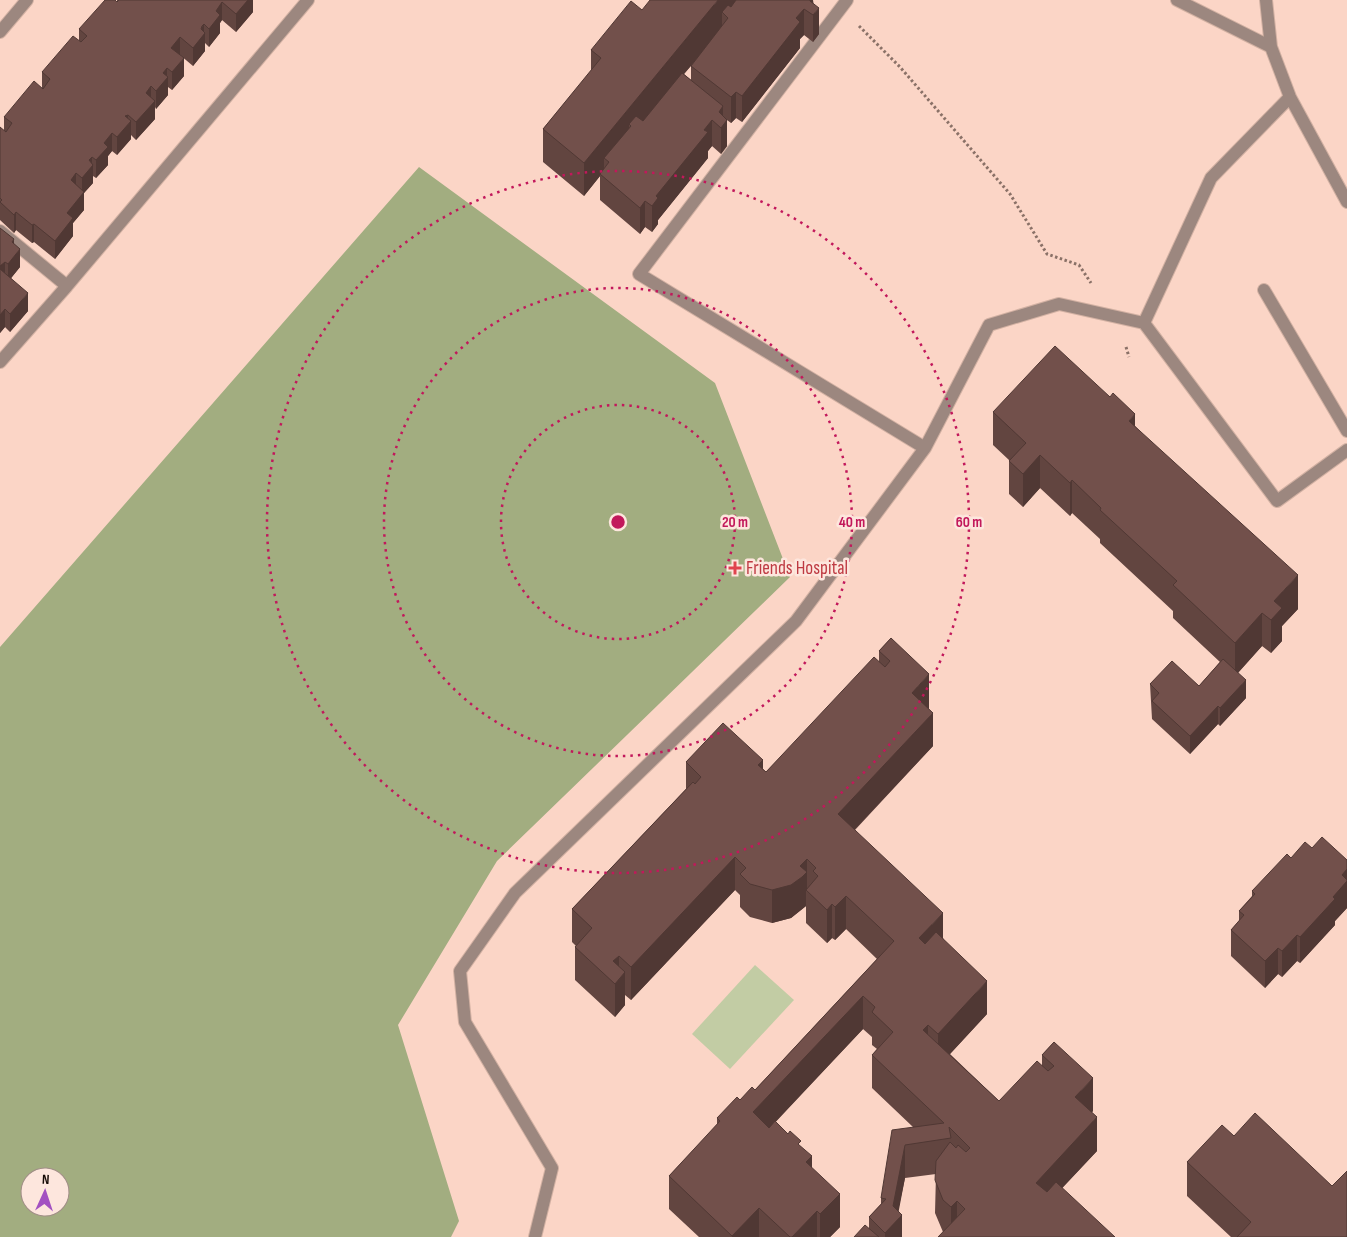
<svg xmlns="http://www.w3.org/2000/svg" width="1347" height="1237" font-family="'Sofia Sans Condensed',sans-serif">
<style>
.green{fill:#c2cca4}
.forest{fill:#a2ad80;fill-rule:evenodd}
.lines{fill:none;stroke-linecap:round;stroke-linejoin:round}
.minor-casing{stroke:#d2b1a3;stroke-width:14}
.path{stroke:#8a7167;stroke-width:3;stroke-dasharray:2.5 2.5;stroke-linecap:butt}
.minor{stroke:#9c877f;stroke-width:12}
.wall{fill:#624540;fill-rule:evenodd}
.shaded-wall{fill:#503834}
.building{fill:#72504b;stroke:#503834}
.ring{fill:none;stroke:#c2185b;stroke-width:2.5;stroke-dasharray:2.5 5}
.health-dot{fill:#e0444e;stroke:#fde6dd;stroke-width:2}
.labels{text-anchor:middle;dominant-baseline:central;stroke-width:5;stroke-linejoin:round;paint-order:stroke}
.health-label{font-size:19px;fill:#be3a42;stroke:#fde6dd;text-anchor:start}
.centre{fill:#c2185b;stroke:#fde6dd;stroke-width:2.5}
.ring-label{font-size:15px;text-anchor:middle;font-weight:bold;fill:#c2185b;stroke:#fde6dd;stroke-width:5;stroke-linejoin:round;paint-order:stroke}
</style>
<rect width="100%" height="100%" fill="#fbd5c6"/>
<path class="green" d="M 755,965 L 794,1000 L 730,1069 L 692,1034 Z"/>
<path class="forest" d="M 419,167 L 715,383 L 790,577 L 497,861 L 398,1025 L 459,1221 L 451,1237 L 0,1237 L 0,647 ZM 30,1177 L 60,1177 L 60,1207 L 30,1207 Z"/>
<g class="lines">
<g class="minor-casing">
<path id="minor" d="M 847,0 L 639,274 L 925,448 L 989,325 L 1059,304 L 1144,323
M 1177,0 L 1271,47
M 1266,0 L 1271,47 L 1290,97 L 1347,202
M 0,32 L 27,0
M 1290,97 L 1211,178 L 1144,323 L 1277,501 L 1347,450
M 0,231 L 67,286
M 1264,290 L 1347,431
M 0,362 L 67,286 L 308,0
M 535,1237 L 552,1168 L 465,1022 L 460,971 L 515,893 L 796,621 L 925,448"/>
</g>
<path class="path" d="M 859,26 L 900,67 L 1010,194 L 1047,254 L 1079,265 L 1091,283
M 1126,347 L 1129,357"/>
<use href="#minor" class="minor"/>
</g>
<path class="wall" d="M 117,0 L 253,0 L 253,12 L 236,32 L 222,20 L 220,23 L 220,33 L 209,47 L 205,43 L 205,51 L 193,66 L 180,55 L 184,76 L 172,90 L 168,87 L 168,95 L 156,109 L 155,107 L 155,119 L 136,140 L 131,135 L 131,139 L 117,155 L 112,151 L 108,156 L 108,165 L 96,178 L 93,176 L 93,183 L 84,193 L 84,210 L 73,223 L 73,236 L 55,259 L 34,242 L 32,243 L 16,230 L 14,233 L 0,220 L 0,127 L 4,131 L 4,117 L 42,88 L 42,72 L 79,41 L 79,29 L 117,2 Z
M 813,0 L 819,34 L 813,42 L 804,35 L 800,39 L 800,48 L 742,122 L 736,118 L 731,123 L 727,120 L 727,146 L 721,154 L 712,146 L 708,151 L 708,158 L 658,220 L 658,224 L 652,232 L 645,227 L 640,234 L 600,200 L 600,176 L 584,196 L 543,162 L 543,129 L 591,71 L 591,50 L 642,10 ZM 691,66 L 691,80 L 684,74 Z
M 0,222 L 0,228 L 14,244 L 20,267 L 11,278 L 28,311 L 10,332 L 5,327 L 0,333 Z
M 993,412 L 1135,426 L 1298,609 L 1282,626 L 1282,641 L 1271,653 L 1262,646 L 1238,673 L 1246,698 L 1220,726 L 1218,724 L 1190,754 L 1152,719 L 1150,684 L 1199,686 L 1220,662 L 1173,618 L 1173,611 L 1100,543 L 1100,539 L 1072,513 L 1070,516 L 1040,488 L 1023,507 L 1009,494 L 1009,460 L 993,445 Z
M 891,638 L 929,708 L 929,709 L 933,746 L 855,830 L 943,938 L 987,1014 L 950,1054 L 999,1101 L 1042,1065 L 1042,1055 L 1054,1042 L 1093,1111 L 1092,1112 L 1097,1151 L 1062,1188 L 943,1232 L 935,1213 L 936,1174 L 905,1178 L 898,1211 L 902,1237 L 854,1237 L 869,1228 L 869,1217 L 881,1204 L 881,1198 L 913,1127 L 872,1088 L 872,1055 L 877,1049 L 872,1045 L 872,1037 L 863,1029 L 775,1122 L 801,1147 L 840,1227 L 830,1237 L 699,1237 L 669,1209 L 669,1176 L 717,1125 L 717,1118 L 740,1100 L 755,1090 L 877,959 L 846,929 L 835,940 L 832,938 L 827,943 L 806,923 L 806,906 L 791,918 L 772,923 L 750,917 L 740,907 L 740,895 L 735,890 L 631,1000 L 625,995 L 625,1005 L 615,1017 L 575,980 L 575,947 L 576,946 L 572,942 L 572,909 L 686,789 L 686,762 L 763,769 L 766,772 L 879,661 L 879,651 Z
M 1312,848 L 1347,860 L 1347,908 L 1335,921 L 1335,925 L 1300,963 L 1297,961 L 1282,977 L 1278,974 L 1265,988 L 1231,956 L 1231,930 L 1239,921 L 1239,911 L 1252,896 L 1252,891 L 1291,858 Z
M 1234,1136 L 1332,1186 L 1347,1237 L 1231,1237 L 1187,1196 L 1187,1162 Z"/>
<path class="shaded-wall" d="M 246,0 L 253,0 L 253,12 L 236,32 L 236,14 Z
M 718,0 L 745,0 L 728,18 L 722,12 L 722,28 L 631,138 L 631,126 L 629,124 L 629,140 L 609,162 L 604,158 L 604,171 L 600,174 L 600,176 L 584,196 L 584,163 Z
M 810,0 L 813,0 L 813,15 L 819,8 L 819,34 L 813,42 L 813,15 L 810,1 Z
M 222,2 L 222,20 L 220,23 L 220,33 L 209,47 L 209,29 L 216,11 Z
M 804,9 L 804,35 L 800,39 L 800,48 L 742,122 L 742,96 L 796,18 Z
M 204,24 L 204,34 L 205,33 L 205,51 L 193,66 L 193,48 L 201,29 Z
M 180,37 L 180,55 L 171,48 Z
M 184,58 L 184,76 L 172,90 L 172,72 Z
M 167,68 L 167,78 L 168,77 L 168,95 L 156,109 L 156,91 L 163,73 Z
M 151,86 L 151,105 L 146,93 Z
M 736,92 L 736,118 L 731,123 L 731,97 Z
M 155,101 L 155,119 L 136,140 L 136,122 Z
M 723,106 L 723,125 L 727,120 L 727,146 L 721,154 L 721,128 L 719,112 Z
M 128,115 L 128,125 L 131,121 L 131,139 L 117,155 L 117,137 L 125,116 Z
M 712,120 L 712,146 L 708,151 L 708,158 L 658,220 L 658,224 L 652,232 L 652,206 L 656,196 L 704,130 Z
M 112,133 L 112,151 L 108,156 L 108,165 L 96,178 L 96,160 L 104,143 Z
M 92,157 L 92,166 L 93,165 L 93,183 L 84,193 L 84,210 L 73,223 L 73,236 L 55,259 L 55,241 L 67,213 L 82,194 L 82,178 L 89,160 Z
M 76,173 L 76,191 L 71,180 Z
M 645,201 L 645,227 L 640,234 L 640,208 Z
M 16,212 L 16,230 L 14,233 L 14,215 Z
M 34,224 L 34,242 L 32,243 L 32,225 Z
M 14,239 L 14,256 L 20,249 L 20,267 L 8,282 L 8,264 L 12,242 Z
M 5,262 L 5,280 L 0,284 L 0,266 Z
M 28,293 L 28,311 L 10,332 L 10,314 Z
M 5,309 L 5,327 L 0,333 L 0,315 Z
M 1135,414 L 1135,448 L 1129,421 Z
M 1040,455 L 1040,488 L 1023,507 L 1023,474 Z
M 1072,480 L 1072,513 L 1070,516 L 1070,483 Z
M 1298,575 L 1298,609 L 1282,626 L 1282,641 L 1271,653 L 1271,620 L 1274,601 Z
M 1262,613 L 1262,646 L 1235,676 L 1235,643 Z
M 929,674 L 929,708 L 912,726 L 912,693 Z
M 1246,680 L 1246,698 L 1220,726 L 1220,708 Z
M 1218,706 L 1218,724 L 1190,754 L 1190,736 Z
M 933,713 L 933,746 L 838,847 L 838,814 Z
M 763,760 L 763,793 L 758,765 Z
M 735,857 L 735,890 L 631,1000 L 631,967 Z
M 807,859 L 807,891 L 806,890 L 806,906 L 791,918 L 772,923 L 772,890 Z
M 1347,869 L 1347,908 L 1335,921 L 1335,925 L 1300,963 L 1300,937 L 1333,897 L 1342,875 Z
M 846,896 L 846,929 L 835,940 L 835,907 Z
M 832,904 L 832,938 L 827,943 L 827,910 Z
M 943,913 L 943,946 L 919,971 L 919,938 Z
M 1297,935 L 1297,961 L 1282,977 L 1282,951 Z
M 1278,948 L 1278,974 L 1265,988 L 1265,961 Z
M 619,956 L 619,980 L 625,972 L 625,1005 L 615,1017 L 615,984 L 613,961 Z
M 987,981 L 987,1014 L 938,1067 L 938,1034 Z
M 863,996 L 863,1029 L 753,1146 L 753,1112 Z
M 928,1025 L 928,1058 L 923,1030 Z
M 1093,1078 L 1093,1111 L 1075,1130 L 1075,1097 Z
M 1097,1117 L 1097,1151 L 1036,1216 L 1036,1183 Z
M 905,1145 L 905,1178 L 897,1220 L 902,1215 L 902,1237 L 885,1237 L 885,1233 L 893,1206 Z
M 812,1156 L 812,1190 L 806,1162 Z
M 840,1194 L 840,1227 L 830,1237 L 820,1237 L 820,1214 Z
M 957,1201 L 957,1234 L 951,1237 L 951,1207 Z
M 759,1208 L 759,1237 L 732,1237 L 732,1236 Z
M 817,1211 L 817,1237 L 792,1237 Z"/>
<path class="building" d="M 105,0 L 115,0 L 117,2 L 119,0 L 248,0 L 236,14 L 222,2 L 216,11 L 220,15 L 209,29 L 204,24 L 202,26 L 201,29 L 205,33 L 193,48 L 180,37 L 171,48 L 184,58 L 172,72 L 167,68 L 163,73 L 168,77 L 156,91 L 151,86 L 146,93 L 155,101 L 136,122 L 128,115 L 125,116 L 131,121 L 117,137 L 112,133 L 104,143 L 108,147 L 96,160 L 92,157 L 89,160 L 93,165 L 82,178 L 76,173 L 71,180 L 84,192 L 67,213 L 73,218 L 55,241 L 34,224 L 32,225 L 16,212 L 14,215 L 0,202 L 2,200 L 0,198 L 0,127 L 6,132 L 12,123 L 4,117 L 34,81 L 43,89 L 50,79 L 42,72 L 73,36 L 81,42 L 87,36 L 79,29 Z
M 650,0 L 718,0 L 584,163 L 543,129 L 601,58 L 591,50 L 631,1 L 642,10 Z
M 736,0 L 810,0 L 810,1 L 819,8 L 813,15 L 804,9 L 796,18 L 800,22 L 742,96 L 736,92 L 731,97 L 691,66 L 728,18 L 722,12 L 728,5 L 731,7 Z
M 682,73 L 723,106 L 719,112 L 727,120 L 721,128 L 712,120 L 704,130 L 708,132 L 656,196 L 658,198 L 652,206 L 645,201 L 640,208 L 600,174 L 609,162 L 604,158 L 631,126 L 629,124 L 636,116 L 643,121 Z
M 0,228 L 14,239 L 12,242 L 20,249 L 8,264 L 5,262 L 0,266 Z
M 0,269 L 28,293 L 10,314 L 5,309 L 0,315 Z
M 1055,346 L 1110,397 L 1113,393 L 1135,414 L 1129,421 L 1298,575 L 1274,601 L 1282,608 L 1271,620 L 1262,613 L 1235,643 L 1173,585 L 1177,581 L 1100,510 L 1101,508 L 1072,480 L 1070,483 L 1040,455 L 1023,474 L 1009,461 L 1026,443 L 993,412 Z
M 891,638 L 929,674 L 912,693 L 933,713 L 838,814 L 943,913 L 919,938 L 925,944 L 936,932 L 987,981 L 938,1034 L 928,1025 L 923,1030 L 999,1101 L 1037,1061 L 1048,1071 L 1054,1066 L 1042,1055 L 1054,1042 L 1093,1078 L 1075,1097 L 1097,1117 L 1036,1183 L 1047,1192 L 1056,1182 L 1115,1237 L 938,1237 L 965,1209 L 957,1201 L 951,1207 L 943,1200 L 935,1180 L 936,1161 L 950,1142 L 956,1148 L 958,1145 L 966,1152 L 970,1148 L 949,1127 L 951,1138 L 905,1145 L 893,1206 L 902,1215 L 885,1233 L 869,1217 L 886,1199 L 881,1198 L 892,1130 L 944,1123 L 872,1055 L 893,1032 L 872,1012 L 875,1007 L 863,996 L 753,1112 L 769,1128 L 775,1121 L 788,1134 L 790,1131 L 801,1141 L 798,1144 L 812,1156 L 806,1162 L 840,1194 L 820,1214 L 817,1211 L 792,1237 L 790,1237 L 759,1208 L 732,1236 L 669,1176 L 720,1121 L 717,1118 L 737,1097 L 740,1100 L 752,1087 L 755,1090 L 894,941 L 846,896 L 835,907 L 832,904 L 827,910 L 806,890 L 818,876 L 813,871 L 816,868 L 807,859 L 800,866 L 807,872 L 802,877 L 791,885 L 772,890 L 750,884 L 740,874 L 746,868 L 735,857 L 631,967 L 619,956 L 613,961 L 625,972 L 615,984 L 575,947 L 592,928 L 572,909 L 693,782 L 695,784 L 701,777 L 686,762 L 723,723 L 763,760 L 758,765 L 766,772 L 874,657 L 885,667 L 890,661 L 879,651 Z
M 1223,659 L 1246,680 L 1220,708 L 1218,706 L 1190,736 L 1152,701 L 1159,693 L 1150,684 L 1172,661 L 1199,686 Z
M 1322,837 L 1347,860 L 1347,869 L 1342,875 L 1347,880 L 1347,881 L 1333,897 L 1335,899 L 1300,937 L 1297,935 L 1282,951 L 1278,948 L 1265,961 L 1231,930 L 1244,915 L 1239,911 L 1255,894 L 1252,891 L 1287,854 L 1291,858 L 1305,842 L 1312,848 Z
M 1255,1113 L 1332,1186 L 1347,1171 L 1347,1237 L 1237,1237 L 1251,1222 L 1187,1162 L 1222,1125 L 1234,1136 Z
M 865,1225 L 879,1237 L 854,1237 Z"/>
<g class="ring">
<circle cx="618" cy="522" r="117"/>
<circle cx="618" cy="522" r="234"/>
<circle cx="618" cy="522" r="351"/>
</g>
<path class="health-dot" d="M732.5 560.5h5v5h5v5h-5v5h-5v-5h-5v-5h5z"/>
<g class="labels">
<g class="health-label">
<text x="746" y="568">Friends Hospital</text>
</g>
</g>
<circle cx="618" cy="522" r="8" class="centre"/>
<g class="ring-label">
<text x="735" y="527">20 m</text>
<text x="852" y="527">40 m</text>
<text x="969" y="527">60 m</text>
</g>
<g transform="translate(45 1192) rotate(3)"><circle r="24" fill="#fde6dd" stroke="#a18e87"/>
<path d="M0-4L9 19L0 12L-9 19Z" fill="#a351c1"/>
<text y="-8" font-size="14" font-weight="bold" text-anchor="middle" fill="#170b06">N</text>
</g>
</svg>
